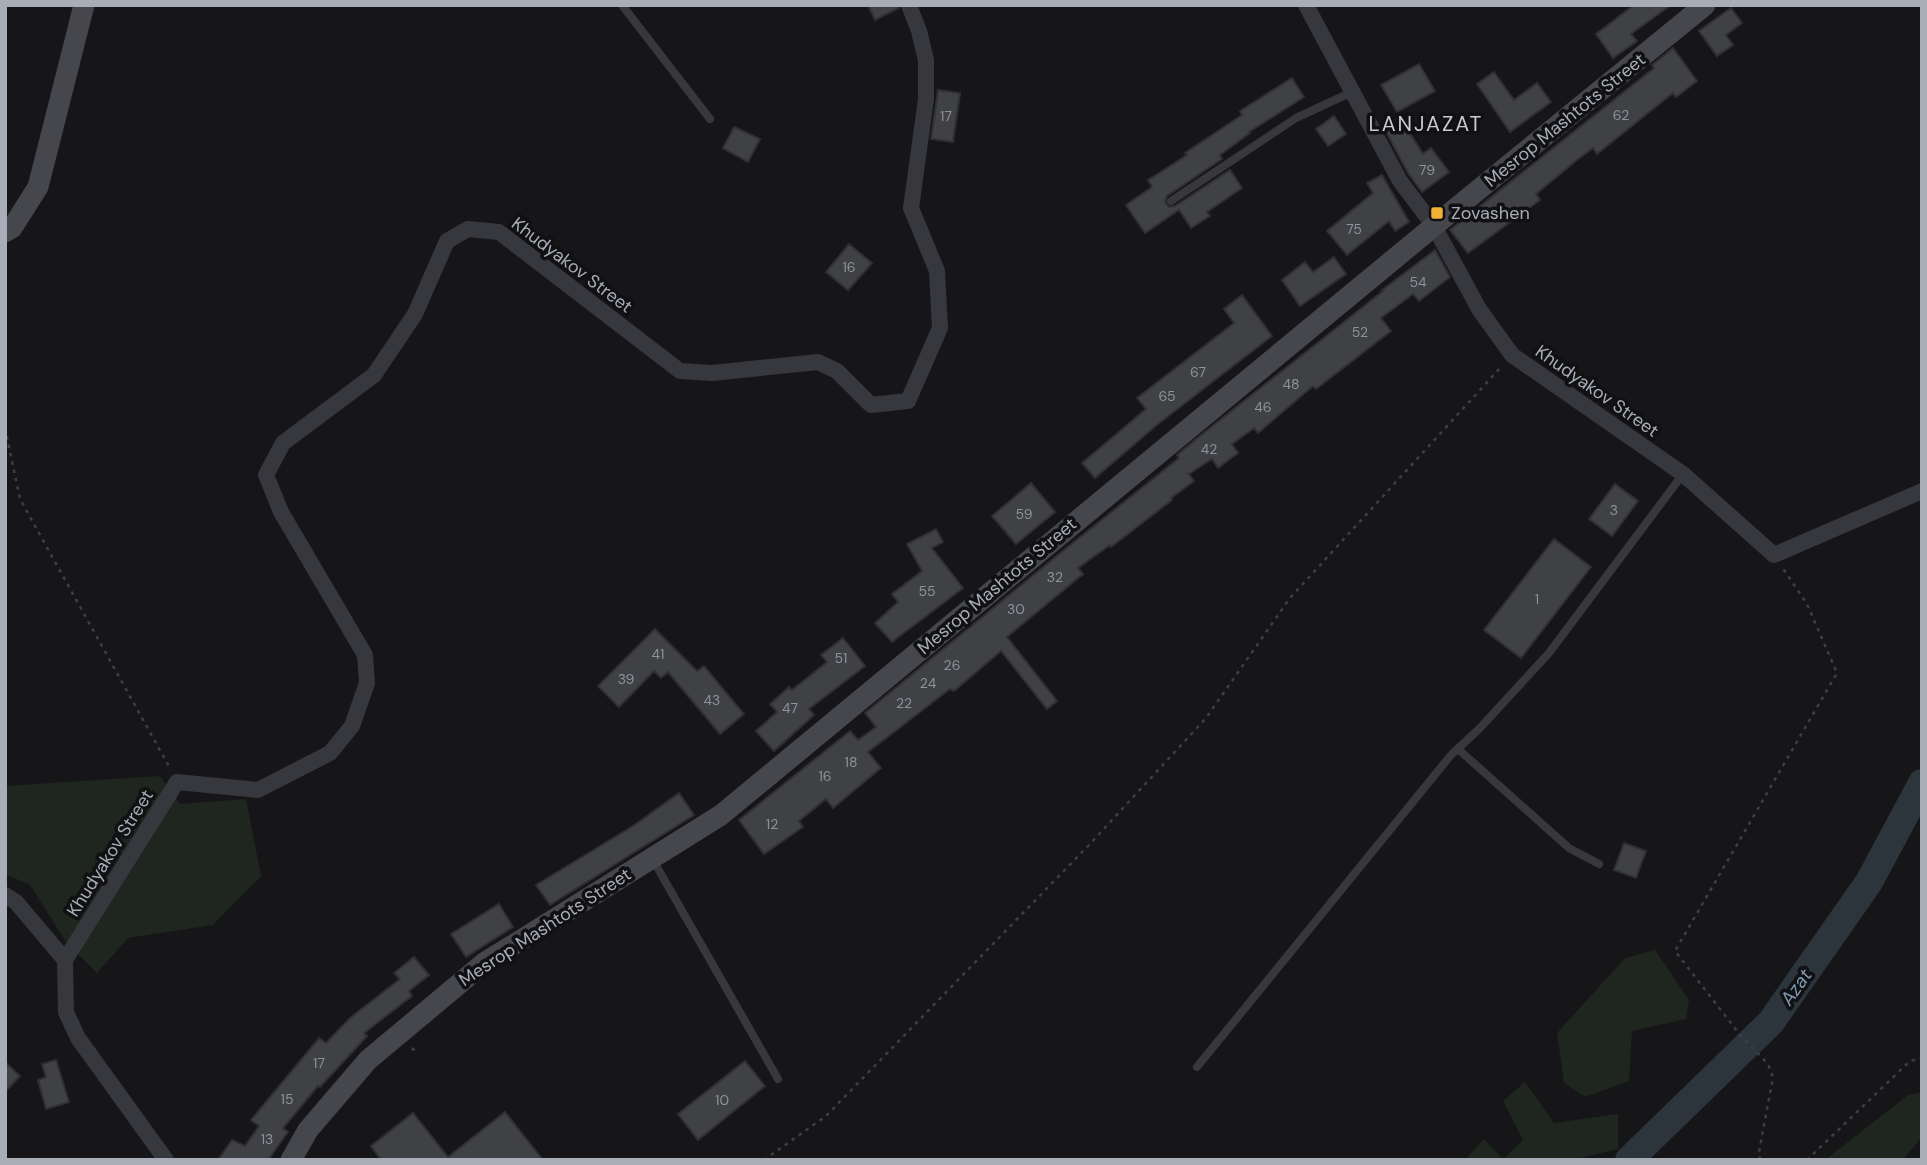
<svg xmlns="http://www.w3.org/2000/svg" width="1927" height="1165" font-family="'DM Sans',sans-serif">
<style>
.green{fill:#1e261f}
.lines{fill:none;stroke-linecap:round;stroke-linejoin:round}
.river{stroke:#2c353c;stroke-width:28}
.building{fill:#404145;stroke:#303034;stroke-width:2}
.path{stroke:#3d3f44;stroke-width:2.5;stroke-dasharray:3.5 5;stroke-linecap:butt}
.lane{stroke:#37383d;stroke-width:8}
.street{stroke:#37383d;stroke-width:16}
.secondary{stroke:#45474d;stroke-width:21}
.poi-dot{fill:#f2b134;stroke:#111113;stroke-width:2.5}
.labels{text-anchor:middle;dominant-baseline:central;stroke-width:7;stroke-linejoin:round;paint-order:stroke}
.number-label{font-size:14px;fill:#8e929b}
.street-label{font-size:18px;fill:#a8adb8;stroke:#111113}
.poi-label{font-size:18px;fill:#a8adb8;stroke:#111113;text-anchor:start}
.water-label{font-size:19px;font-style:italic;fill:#7f9bb3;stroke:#111113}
.quarter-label{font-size:21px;letter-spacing:2px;fill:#c9ccd4;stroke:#111113}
</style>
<rect width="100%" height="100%" fill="#161618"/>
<path class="green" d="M 160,776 L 180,804 L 246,799 L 261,876 L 213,925 L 128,938 L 97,973 L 66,942 L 30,885 L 5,874 L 5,786 Z
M 1655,950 L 1689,1000 L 1686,1019 L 1632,1031 L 1629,1081 L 1585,1097 L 1564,1083 L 1557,1033 L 1625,958 Z
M 1525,1082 L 1554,1123 L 1618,1114 L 1618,1149 L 1573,1160 L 1465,1160 L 1484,1139 L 1503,1159 L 1523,1140 L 1503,1101 Z
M 1922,1092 L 1922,1137 L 1903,1160 L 1825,1160 L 1908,1095 Z"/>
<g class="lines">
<path class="river" d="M 1629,1160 L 1771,1022 L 1869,882 L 1922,783"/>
</g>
<path class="building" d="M 868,5 L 899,5 L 899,8 L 875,20 Z
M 1634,5 L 1671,5 L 1631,34 L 1637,41 L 1613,58 L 1596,34 Z
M 1731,8 L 1742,23 L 1726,35 L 1733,45 L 1717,56 L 1699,31 Z
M 1673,48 L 1697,81 L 1676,97 L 1673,93 L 1597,154 L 1593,148 L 1577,160 L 1536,194 L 1540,200 L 1468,253 L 1450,230 L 1654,68 L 1652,65 Z
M 1419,64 L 1435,91 L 1397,112 L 1381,85 Z
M 1494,72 L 1514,100 L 1537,83 L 1551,102 L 1510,132 L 1477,84 Z
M 1292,78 L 1304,97 L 1249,132 L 1250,133 L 1220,155 L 1222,159 L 1167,196 L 1165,202 L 1169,207 L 1175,206 L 1230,170 L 1242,188 L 1207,212 L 1210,216 L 1191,228 L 1179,210 L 1145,233 L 1126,205 L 1152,187 L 1148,180 L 1187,155 L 1185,153 L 1242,115 L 1240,111 Z
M 938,90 L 960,93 L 953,142 L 931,139 Z
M 1334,116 L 1346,134 L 1328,146 L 1316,129 Z
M 1400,117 L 1423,154 L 1431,148 L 1449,172 L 1422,192 L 1408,173 L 1384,128 Z
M 734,127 L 760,139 L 748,162 L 723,148 Z
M 1382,175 L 1409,222 L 1395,231 L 1389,221 L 1347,255 L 1327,231 L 1373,193 L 1367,183 Z
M 849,244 L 872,263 L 848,290 L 826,272 Z
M 1435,250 L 1450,277 L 1419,301 L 1413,294 L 1381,318 L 1391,331 L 1316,389 L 1313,386 L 1258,433 L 1254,428 L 1232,444 L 1238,453 L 1218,468 L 1212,459 L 1189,474 L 1194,481 L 1171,498 L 1172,500 L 1111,547 L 1110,545 L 1078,568 L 1083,574 L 1007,637 L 1057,701 L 1047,709 L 1001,651 L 954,691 L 950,689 L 868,752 L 881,768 L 833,808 L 826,799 L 799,821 L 803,827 L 764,854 L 739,820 L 850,731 L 858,740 L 876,727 L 865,713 L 1064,550 L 1179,458 L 1177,455 L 1201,435 L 1383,291 L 1382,290 Z
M 1334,257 L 1346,274 L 1300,306 L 1282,280 L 1305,262 L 1313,272 Z
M 1242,295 L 1272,336 L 1158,424 L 1095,478 L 1082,463 L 1146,409 L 1137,398 L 1234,323 L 1224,309 Z
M 1031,483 L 1055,512 L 1016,544 L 992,516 Z
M 1615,484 L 1638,501 L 1612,536 L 1589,519 Z
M 936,529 L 943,542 L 932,548 L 963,588 L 892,642 L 875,623 L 898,602 L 892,594 L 922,571 L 907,544 Z
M 1554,539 L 1591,567 L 1521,658 L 1484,630 Z
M 655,629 L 697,671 L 704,666 L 744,714 L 720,734 L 668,672 L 661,678 L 654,671 L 619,707 L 598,686 Z
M 843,638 L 865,666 L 809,709 L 814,715 L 774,751 L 756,731 L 777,712 L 770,704 L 789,687 L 792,690 L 827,662 L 821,655 Z
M 679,793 L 694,815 L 550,905 L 536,885 L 633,826 Z
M 1624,843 L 1646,851 L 1636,878 L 1614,870 Z
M 499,904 L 513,927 L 466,957 L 451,934 Z
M 414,957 L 429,975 L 409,991 L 412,996 L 364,1033 L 367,1036 L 320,1087 L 318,1086 L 283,1128 L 288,1132 L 268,1160 L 218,1160 L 232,1140 L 245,1146 L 259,1126 L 251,1120 L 319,1038 L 326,1043 L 350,1018 L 400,979 L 394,973 Z
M 56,1060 L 69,1102 L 46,1109 L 38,1080 L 46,1077 L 42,1064 Z
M 745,1061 L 765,1086 L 698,1140 L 678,1114 Z
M 5,1062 L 20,1076 L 5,1092 Z
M 505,1112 L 543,1160 L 381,1160 L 371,1146 L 413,1113 L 448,1157 Z"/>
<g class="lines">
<path class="path" d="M 5,428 L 20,499 L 171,770
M 412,1048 L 418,1054
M 764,1160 L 826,1116 L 1089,845 L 1206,718 L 1290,598 L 1501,367
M 1760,1160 L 1759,1152 L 1773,1077 L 1768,1064 L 1741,1036 L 1675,951 L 1837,673 L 1807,604 L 1782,567
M 1807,1160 L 1910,1061 L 1922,1058"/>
<path class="lane" d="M 622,5 L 710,119
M 1171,201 L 1296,118 L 1352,92
M 1458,749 L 1569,848 L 1599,864
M 653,860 L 778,1079
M 1197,1067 L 1451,755 L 1480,728 L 1549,653 L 1683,474"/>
<path class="street" d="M 1306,5 L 1400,181 L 1434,226 L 1479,309 L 1512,355 L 1683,474 L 1774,555 L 1922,491
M 5,895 L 16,902 L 65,960
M 166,1160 L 78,1038 L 66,1012 L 65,960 L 177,782 L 258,790 L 330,753 L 352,726 L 367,683 L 365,655 L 281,512 L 266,475 L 283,443 L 374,375 L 415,314 L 447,241 L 468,229 L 499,232 L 680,371 L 712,373 L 818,362 L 837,371 L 871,405 L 908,401 L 940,328 L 937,271 L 911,208 L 926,99 L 926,60 L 919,31 L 909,5"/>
<path class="secondary" d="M 5,232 L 12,228 L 38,187 L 84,5
M 291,1160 L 308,1130 L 368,1060 L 484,963 L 721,815 L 1434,226 L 1705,5"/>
</g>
<rect class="poi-dot" x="1430" y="206" width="14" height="14" rx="3.5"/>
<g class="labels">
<g class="number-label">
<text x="1621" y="115">62</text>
<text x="946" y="116">17</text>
<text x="1427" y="170">79</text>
<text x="1354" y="229">75</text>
<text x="849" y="267">16</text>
<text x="1418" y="282">54</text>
<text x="1360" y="332">52</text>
<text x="1198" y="372">67</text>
<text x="1291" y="384">48</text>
<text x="1167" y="396">65</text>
<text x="1263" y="407">46</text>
<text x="1209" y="449">42</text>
<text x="1614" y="510">3</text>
<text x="1024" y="514">59</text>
<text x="1055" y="577">32</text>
<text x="927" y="591">55</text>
<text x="1537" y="599">1</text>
<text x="1016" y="609">30</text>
<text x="658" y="654">41</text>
<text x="841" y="658">51</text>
<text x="952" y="665">26</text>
<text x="626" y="679">39</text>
<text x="928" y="683">24</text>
<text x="712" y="700">43</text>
<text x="904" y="703">22</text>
<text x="790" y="708">47</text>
<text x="851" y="762">18</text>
<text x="825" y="776">16</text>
<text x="772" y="824">12</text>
<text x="319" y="1063">17</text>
<text x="287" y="1099">15</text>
<text x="722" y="1100">10</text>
<text x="267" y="1139">13</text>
</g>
<g class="street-label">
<text transform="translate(1565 120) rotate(-39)">Mesrop Mashtots Street</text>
<text transform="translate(572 265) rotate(37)">Khudyakov Street</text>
<text transform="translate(1597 391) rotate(35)">Khudyakov Street</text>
<text transform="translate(997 586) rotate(-40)">Mesrop Mashtots Street</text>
<text transform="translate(110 853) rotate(-58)">Khudyakov Street</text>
<text transform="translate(545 927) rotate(-33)">Mesrop Mashtots Street</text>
</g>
<g class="poi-label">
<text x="1451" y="213">Zovashen</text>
</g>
<g class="water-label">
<text transform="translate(1796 987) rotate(-55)">Azat</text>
</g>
<g class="quarter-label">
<text x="1426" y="124">LANJAZAT</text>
</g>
</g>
<rect width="1927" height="1165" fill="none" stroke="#a8adb8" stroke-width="14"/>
</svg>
